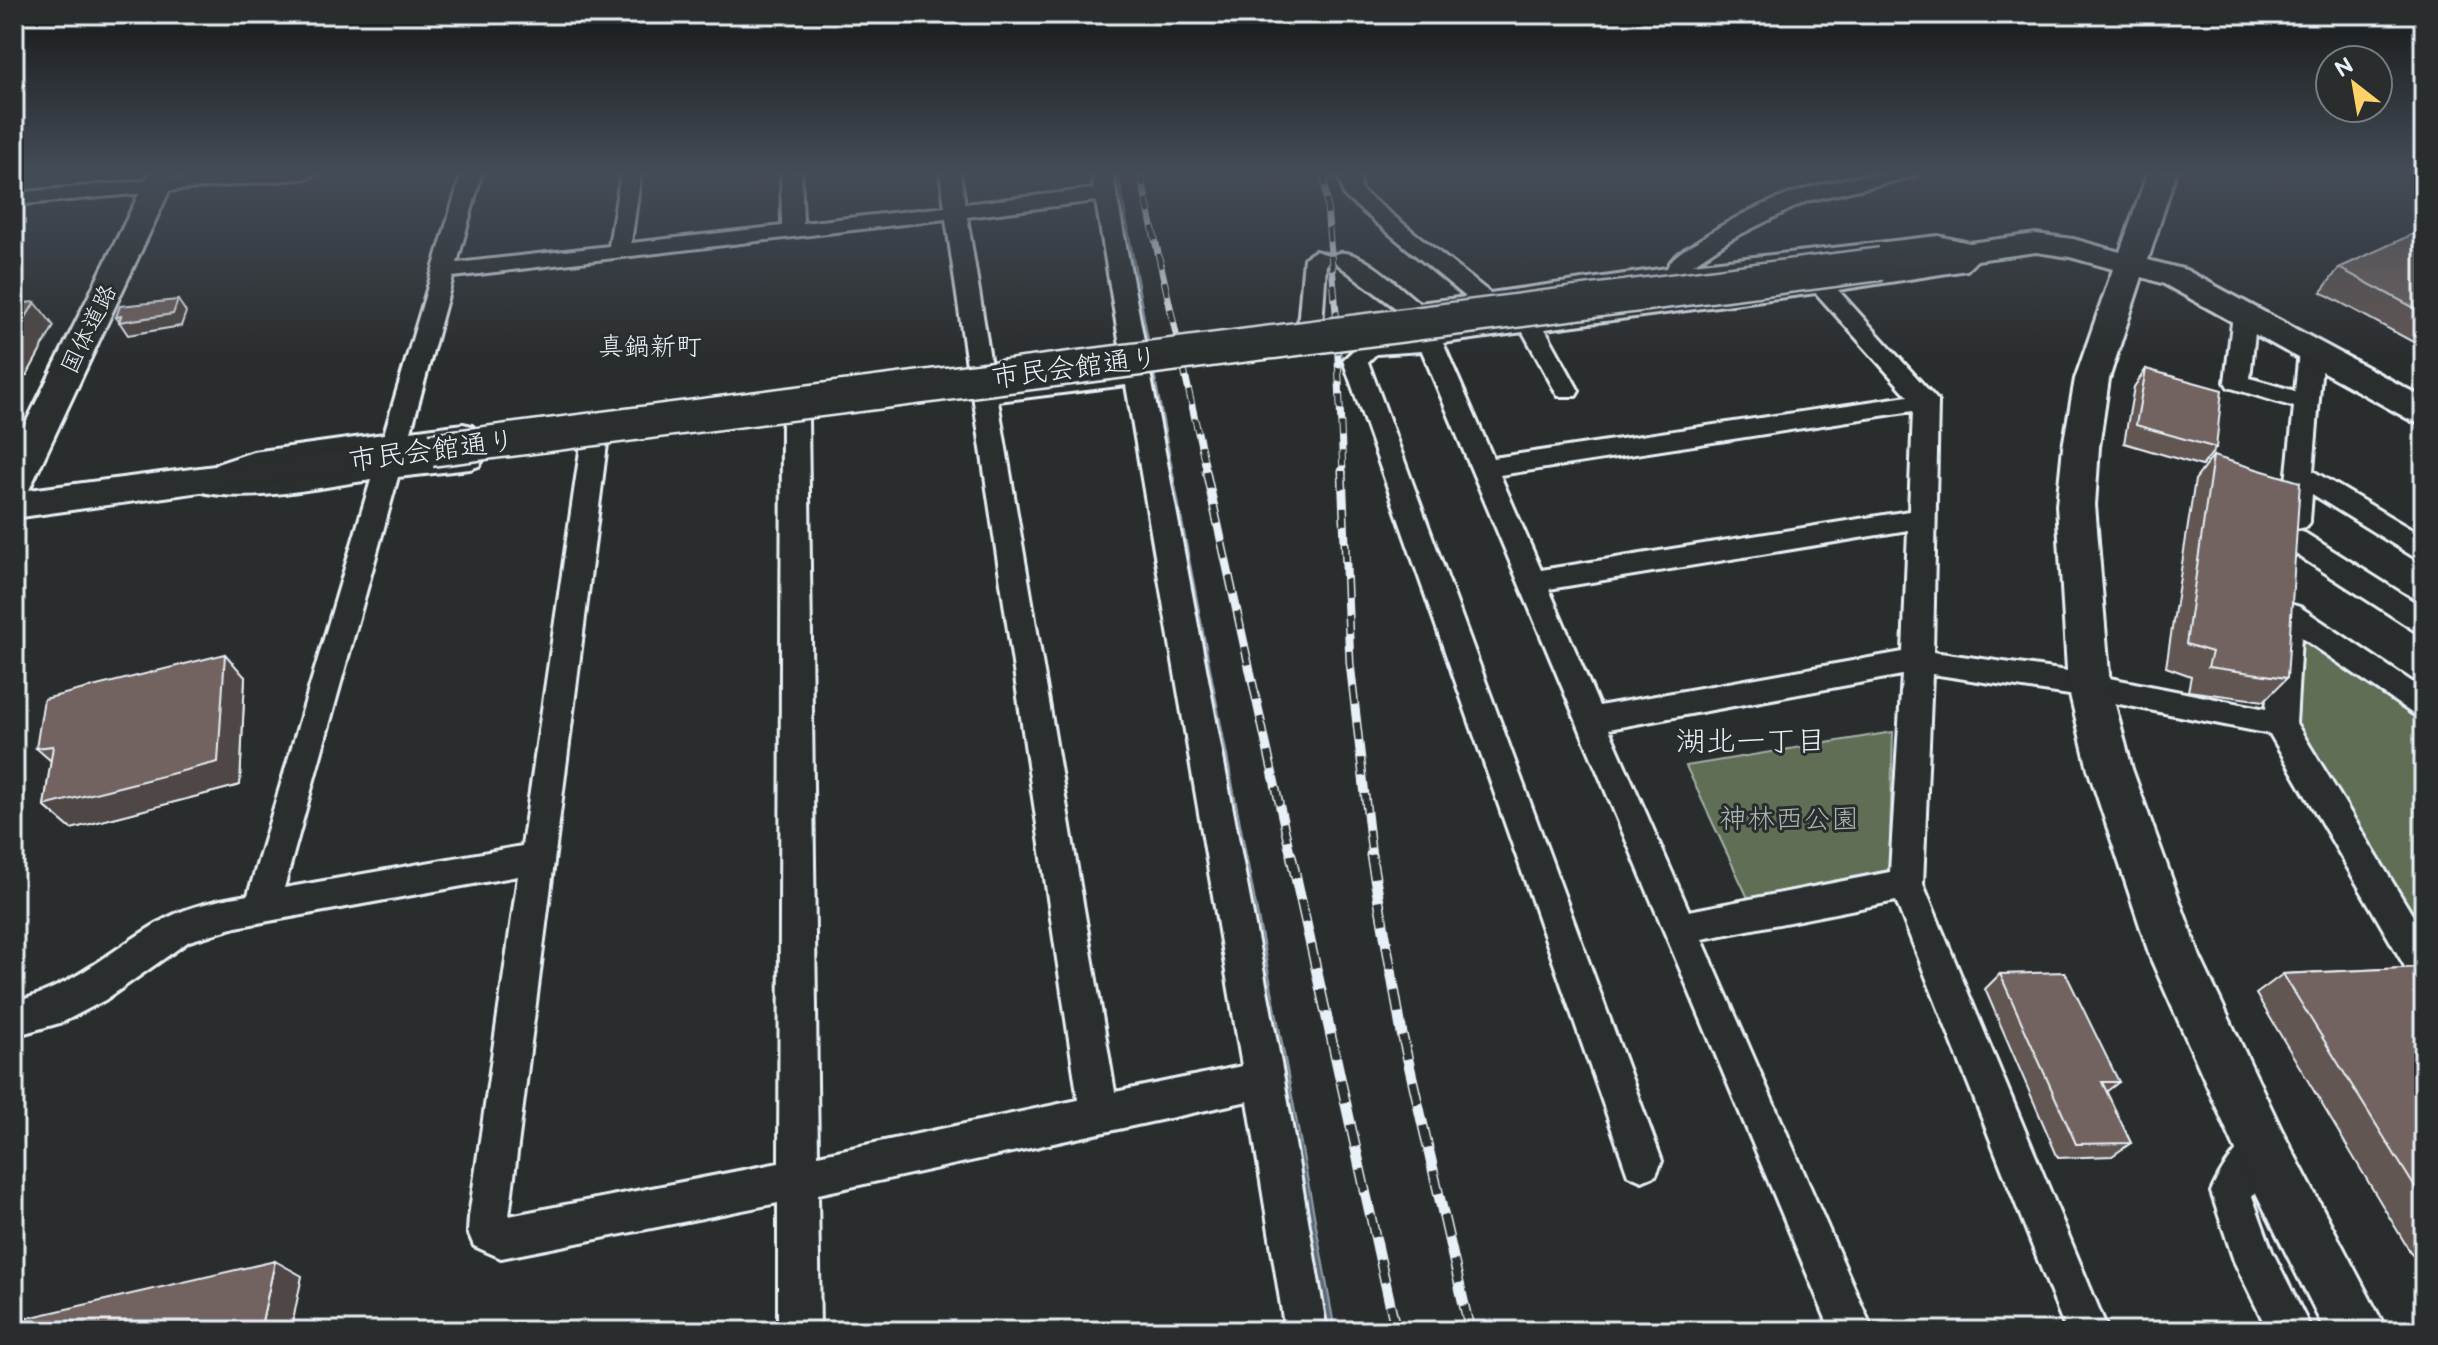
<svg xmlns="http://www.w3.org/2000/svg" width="2438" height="1345" font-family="'Balsamiq Sans','Klee One',sans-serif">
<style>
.green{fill:#606e57;stroke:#a4b0a8;stroke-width:2}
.water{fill:#5a6875;stroke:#939fa9;stroke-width:2}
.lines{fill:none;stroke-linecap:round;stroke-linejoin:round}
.street-casing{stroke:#e8f1f8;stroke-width:6}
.secondary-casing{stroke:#e8f1f8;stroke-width:6}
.street{fill:#2a2d2e;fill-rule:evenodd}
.secondary{fill:#2a2d2e;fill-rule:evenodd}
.rail-far2-casing{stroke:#e8f1f8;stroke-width:7}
.rail-far1-casing{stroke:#e8f1f8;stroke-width:9}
.rail-casing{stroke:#e8f1f8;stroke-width:11}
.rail-far2{stroke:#2a2d2e;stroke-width:5;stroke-dasharray:14;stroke-linecap:butt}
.rail-far1{stroke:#2a2d2e;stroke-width:6;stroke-dasharray:18;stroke-linecap:butt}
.rail{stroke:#2a2d2e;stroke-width:8;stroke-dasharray:23;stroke-linecap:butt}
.secondary-bridge-casing{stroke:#e8f1f8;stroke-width:37;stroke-linecap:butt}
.secondary-bridge{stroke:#2a2d2e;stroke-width:32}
.wall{fill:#625653;stroke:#e8f1f8;stroke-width:2}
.shaded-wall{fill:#504644;stroke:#e8f1f8;stroke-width:2}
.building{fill:#726461;stroke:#e8f1f8;stroke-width:2}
.labels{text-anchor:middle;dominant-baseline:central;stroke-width:6;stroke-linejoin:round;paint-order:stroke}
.far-street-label{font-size:24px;fill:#e8f1f8;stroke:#2a2d2e}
.far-quarter-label{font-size:26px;fill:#e8f1f8;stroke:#2a2d2e}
.street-label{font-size:28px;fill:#e8f1f8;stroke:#2a2d2e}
.park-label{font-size:28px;fill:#abb6b0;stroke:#2a2d2e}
.neighbourhood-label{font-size:30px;fill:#e8f1f8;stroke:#2a2d2e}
</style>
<rect width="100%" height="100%" fill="#2a2d2e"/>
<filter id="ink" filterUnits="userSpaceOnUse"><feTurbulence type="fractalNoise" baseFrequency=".0125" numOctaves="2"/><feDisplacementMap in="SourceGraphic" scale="16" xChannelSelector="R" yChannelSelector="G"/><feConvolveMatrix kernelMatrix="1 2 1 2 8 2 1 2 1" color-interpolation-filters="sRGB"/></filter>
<g filter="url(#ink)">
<path class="green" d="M 2299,639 L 2315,641 L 2424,715 L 2424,903 L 2407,915 L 2293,728 Z
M 1893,732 L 1889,870 L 1748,898 L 1686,766 Z"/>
<path class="water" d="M 1107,172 L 1118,172 C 1185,559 1267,944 1335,1331 L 1315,1331 Z"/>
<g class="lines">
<g class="street-casing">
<path id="street" d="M 240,172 L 319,172 L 309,178 L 14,205 L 14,193 Z
M 462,172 L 482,172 L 457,263 L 609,246 L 621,172 L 641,172 L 631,243 L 782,226 L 781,172 L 801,172 L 803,223 L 945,207 L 940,172 L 960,172 L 965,204 L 1094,189 L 1092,172 L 1112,172 L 1284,1079 L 1327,1331 L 1285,1331 L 1248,1101 L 818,1194 L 820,1331 L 778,1331 L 778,1203 L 501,1258 L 474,1246 L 468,1232 L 469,1217 L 518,876 L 236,927 L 189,941 L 105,1000 L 63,1022 L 14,1036 L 14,1002 C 75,987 112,948 165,919 C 189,906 222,899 248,895 L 371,480 C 318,487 246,505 195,490 L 191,484 L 195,478 L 217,476 L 213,470 L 217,464 L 253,452 L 384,434 ZM 1096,201 L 1124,370 L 985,387 L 976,389 L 973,395 L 1078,1100 L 818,1155 L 808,419 L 804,413 L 786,413 L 782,419 L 779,1163 L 509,1216 L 607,444 L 603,438 L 594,436 L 585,438 L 581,444 L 522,846 L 284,888 L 398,477 L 470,469 L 479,466 L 483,460 L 479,454 L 470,451 L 403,459 L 406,448 L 463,440 L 472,438 L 476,432 L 472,426 L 463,424 L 411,431 L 453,277 L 946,219 L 967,365 L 970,370 L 988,370 L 991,365 L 967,217 ZM 1126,385 L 1242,1066 L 1115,1092 L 998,401 ZM 379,452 L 376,462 L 231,477 L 256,469 Z
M 1338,172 L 1358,172 L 1361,190 L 1490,293 L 1667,268 C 1672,255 1688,248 1699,240 C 1764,196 1841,172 1919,172 L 1916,176 L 1807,201 L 1731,239 L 1693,264 L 1938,236 L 1983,246 L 1986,251 L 1967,270 L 1838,290 L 1938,401 L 1933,652 L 2089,674 L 2266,709 L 2273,640 L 2278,632 L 2290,630 L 2276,615 L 2280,607 L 2290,604 L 2300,607 L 2424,690 L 2424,718 L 2413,714 L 2301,637 L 2296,723 L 2424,934 L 2424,982 L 2411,977 L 2270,734 L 2089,698 L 1932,674 L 1923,884 L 2108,1331 L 2066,1331 L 1896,901 L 1702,939 L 1873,1331 L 1831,1331 L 1422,351 L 1376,354 L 1368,362 L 1662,1161 L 1656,1175 L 1642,1181 L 1628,1175 L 1343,360 L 1362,342 L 1416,337 L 1405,315 L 1332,260 L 1326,264 L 1322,326 L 1318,331 L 1302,331 L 1298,326 L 1304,258 L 1315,251 L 1332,256 C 1354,240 1400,289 1419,303 L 1466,297 L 1344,196 ZM 1938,250 L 1958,254 L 1952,260 L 1918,265 L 1436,330 L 1428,316 L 1677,280 ZM 1816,293 L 1908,396 L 1493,458 L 1443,343 L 1523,332 L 1558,396 L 1576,396 L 1579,391 L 1545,329 ZM 1913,411 L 1909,511 L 1541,570 L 1500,475 ZM 1908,530 L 1903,652 L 1599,706 L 1549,589 ZM 1902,675 L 1890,872 L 1689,911 L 1609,729 Z
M 2245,307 L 2253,309 L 2257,314 L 2250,378 L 2295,391 L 2299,351 L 2303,346 L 2319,346 L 2323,351 L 2313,471 L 2424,537 L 2424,560 L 2414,557 L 2312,494 L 2310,520 L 2306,527 L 2296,529 L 2286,527 L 2282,520 L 2294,407 L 2228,387 L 2225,382 L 2233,314 L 2237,309 Z
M 2295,530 L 2305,533 L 2424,608 L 2424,633 L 2414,630 L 2285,547 L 2281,540 L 2285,533 Z
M 2263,1131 L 2277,1136 L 2283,1150 L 2277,1164 L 2252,1196 L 2272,1251 L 2312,1331 L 2268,1331 L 2234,1261 L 2211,1192 C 2221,1169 2240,1140 2263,1131 Z"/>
</g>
<g class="secondary-casing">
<path id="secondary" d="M 150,172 L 178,172 L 29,490 L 431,438 L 444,442 L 449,450 L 444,458 L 14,518 L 14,447 Z
M 2148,172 L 2176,172 L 2148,260 L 2186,270 L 2424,398 L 2424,424 L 2412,421 L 2164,284 L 2142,277 L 2109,379 L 2099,447 L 2095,505 L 2110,686 L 2132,769 L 2200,957 L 2282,1131 L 2387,1331 L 2325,1331 L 2244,1169 L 2151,959 L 2088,769 L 2068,686 L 2057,505 L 2063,447 L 2075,379 L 2113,269 L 2070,257 L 2036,252 L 1881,273 L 1870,271 L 1865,264 L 1870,257 L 1881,255 L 2036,234 L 2073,239 L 2120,252 Z"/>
</g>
<use href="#street" class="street"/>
<use href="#secondary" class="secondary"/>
<g class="rail-far2-casing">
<path id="rail-far2" d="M 1140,172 L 1207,473
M 1324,172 L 1336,312 L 1343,473"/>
</g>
<g class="rail-far1-casing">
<path id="rail-far1" d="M 1206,471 L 1291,857
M 1342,471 L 1350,663 L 1372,857"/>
</g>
<g class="rail-casing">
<path id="rail" d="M 1291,855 L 1396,1331
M 1371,855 L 1402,1034 L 1470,1331"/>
</g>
<use href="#rail-far2" class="rail-far2"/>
<use href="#rail-far1" class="rail-far1"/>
<use href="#rail" class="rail"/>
<g class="secondary-bridge-casing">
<path id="secondary-bridge" d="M 431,450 L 1881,264"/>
</g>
<use href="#secondary-bridge" class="secondary-bridge"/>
</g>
<path class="wall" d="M 2424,229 L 2424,348 L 2321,292 L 2339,268 Z
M 2146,369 L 2216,448 L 2202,466 L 2124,443 L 2134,387 Z
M 2213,456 L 2287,678 L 2264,701 L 2188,691 L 2191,676 L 2166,667 L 2195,480 Z
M 245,677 L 240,785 L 71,829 L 44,806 L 51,761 L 36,748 Z
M 2424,967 L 2424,1254 L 2412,1255 L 2256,994 L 2283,974 Z
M 2000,974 L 2119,1082 L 2106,1092 L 2131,1143 L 2112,1156 L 2058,1158 L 1985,989 Z"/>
<path class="shaded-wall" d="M 178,300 L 186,312 L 181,326 L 128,335 L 116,317 Z
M 35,302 L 54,326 L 27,375 L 14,377 L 14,337 Z
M 225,654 L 245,677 L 240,785 L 71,829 L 44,806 Z
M 275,1261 L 302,1276 L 291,1331 L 260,1331 Z"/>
<path class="building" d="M 2424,229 L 2424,313 L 2339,268 Z
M 178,300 L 173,314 L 119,322 L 121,316 L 116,317 L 120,306 Z
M 35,302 L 14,337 L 14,304 Z
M 2146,369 L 2222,390 L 2216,448 L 2136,425 Z
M 2213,456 L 2300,482 L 2287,678 L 2208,667 L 2212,652 L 2186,644 Z
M 225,654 L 218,762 L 44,806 L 53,746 L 36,748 L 44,699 Z
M 2424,967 L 2424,1202 L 2283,974 Z
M 2065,972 L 2119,1082 L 2102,1082 L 2131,1143 L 2076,1144 L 2000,974 Z
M 275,1261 L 260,1331 L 14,1331 L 14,1321 Z"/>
</g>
<linearGradient id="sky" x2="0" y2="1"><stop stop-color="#171919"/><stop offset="0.48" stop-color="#444c57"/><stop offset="1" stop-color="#444c57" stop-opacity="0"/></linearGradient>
<rect width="2438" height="360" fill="url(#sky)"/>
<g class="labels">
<g class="far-street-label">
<text transform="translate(89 329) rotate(-64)">国体道路</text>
</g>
<g class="far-quarter-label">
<text x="650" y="347">真鍋新町</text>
</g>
<g class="street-label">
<text transform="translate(1075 368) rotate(-7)">市民会館通り</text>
<text transform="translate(432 451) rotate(-7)">市民会館通り</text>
</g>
<g class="park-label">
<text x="1789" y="819">神林西公園</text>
</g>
<g class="neighbourhood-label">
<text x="1751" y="742">湖北一丁目</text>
</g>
</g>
<rect width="2438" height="1345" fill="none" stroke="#2a2d2e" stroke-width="48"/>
<rect x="24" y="24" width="2390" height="1297" fill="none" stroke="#e8f1f8" stroke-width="3" filter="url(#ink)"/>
<g transform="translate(2354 84) rotate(329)"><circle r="38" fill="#2a2d2e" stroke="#767b7f" stroke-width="2"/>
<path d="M0-6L14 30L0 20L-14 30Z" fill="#ffd166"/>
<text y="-12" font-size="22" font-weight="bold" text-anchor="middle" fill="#e8f1f8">N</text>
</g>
</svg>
